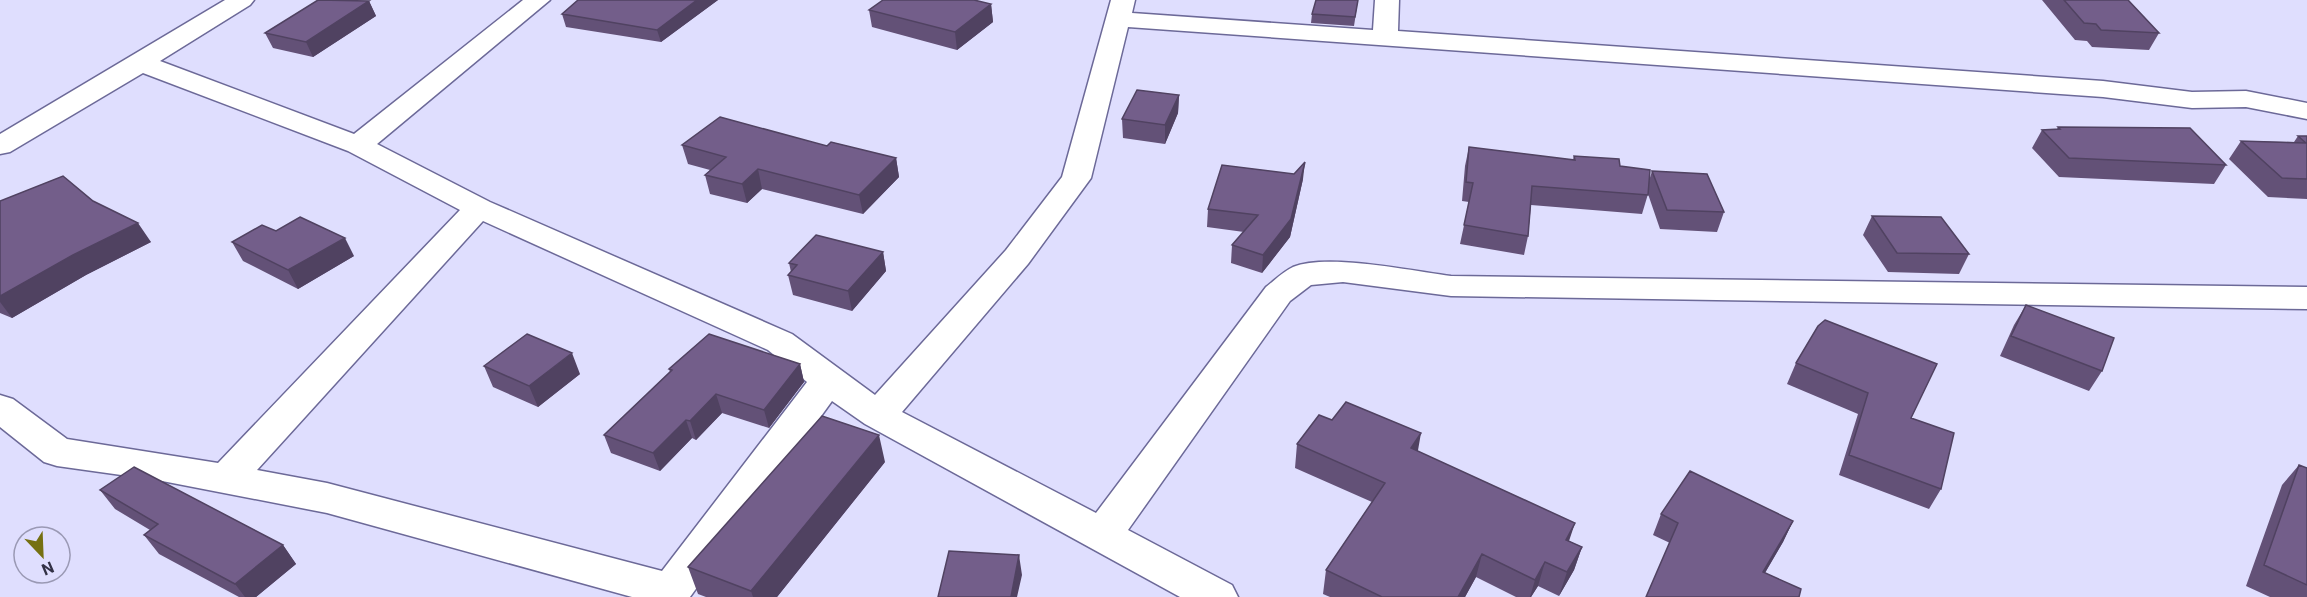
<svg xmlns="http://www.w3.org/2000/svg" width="2307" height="597" font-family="Roboto,sans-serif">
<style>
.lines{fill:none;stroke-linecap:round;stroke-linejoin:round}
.street-casing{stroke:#6c6998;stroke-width:3}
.street{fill:#fff;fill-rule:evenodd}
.wall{fill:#635177}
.shaded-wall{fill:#504261}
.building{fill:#735e8a;stroke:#504261;stroke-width:1.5}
</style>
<rect width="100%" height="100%" fill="#dfdefe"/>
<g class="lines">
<g class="street-casing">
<path id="street" d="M 225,0 L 254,0 L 250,5 L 160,61 L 354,134 L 523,0 L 550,0 L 377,144 L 490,202 L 792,334 L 875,395 L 1006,250 L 1062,177 L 1111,0 L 1135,0 L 1132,13 L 1373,30 L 1375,0 L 1399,0 L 1398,31 L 2103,81 L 2192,92 L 2246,91 L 2307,103 L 2307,119 L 2246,107 L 2192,108 L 2103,97 L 1128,27 L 1091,178 L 1028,264 L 902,412 L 1096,513 L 1266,287 C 1275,280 1284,271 1293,267 C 1327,253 1412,271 1451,276 L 2307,287 L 2307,309 L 1451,296 L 1343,282 L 1311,285 L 1290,301 L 1128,530 L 1232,585 L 1238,597 L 1180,597 L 865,424 L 832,401 L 690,597 L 632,597 L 327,513 L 157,480 L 57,466 L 44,462 L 0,427 L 0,395 L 13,399 L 67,439 L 218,463 L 460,210 L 348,151 L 143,73 L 10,152 L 0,154 L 0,134 ZM 483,221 L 768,350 L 807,382 L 662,571 L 327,483 L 257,470 Z"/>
</g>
<use href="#street" class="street"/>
</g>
<path class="wall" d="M 578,0 L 718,0 L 661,42 L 566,27 L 562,14 Z
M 1358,0 L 1354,26 L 1311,23 L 1312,14 Z
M 2042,0 L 2128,0 L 2159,33 L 2149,50 L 2092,47 L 2087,41 L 2075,40 Z
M 369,1 L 376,16 L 313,57 L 273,48 L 265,33 Z
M 991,4 L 993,22 L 957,50 L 872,27 L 869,10 Z
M 1179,95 L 1178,113 L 1165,144 L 1123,138 L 1122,119 Z
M 2058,127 L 2226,165 L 2214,184 L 2059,177 L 2032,148 L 2042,130 L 2057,129 Z
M 2298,136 L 2307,136 L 2307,199 L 2268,197 L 2229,159 L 2241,141 L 2294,142 Z
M 682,145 L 827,146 L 896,158 L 899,177 L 863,214 L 762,189 L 747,203 L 710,194 L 705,175 L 710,170 L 688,164 Z
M 1469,147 L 1573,160 L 1574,156 L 1620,166 L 1649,181 L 1652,171 L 1724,212 L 1717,232 L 1660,229 L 1648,194 L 1642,214 L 1531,205 L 1528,236 L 1524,255 L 1460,244 L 1469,202 L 1462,201 L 1465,166 Z
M 1303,179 L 1290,237 L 1262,273 L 1231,263 L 1232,245 L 1244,232 L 1207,227 L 1208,209 Z
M 0,201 L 93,201 L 151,242 L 86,275 L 12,318 L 0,313 Z
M 1872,216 L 1969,254 L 1959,274 L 1888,272 L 1863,235 Z
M 232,242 L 354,256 L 298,289 L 243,261 Z
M 883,252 L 886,271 L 852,311 L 793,295 L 788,275 L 791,272 L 789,263 Z
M 2026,305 L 2102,371 L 2089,391 L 2000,356 L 2014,325 Z
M 1818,326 L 1911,418 L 1941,489 L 1929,509 L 1839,475 L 1858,414 L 1787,384 L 1796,363 Z
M 800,364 L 804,382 L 769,428 L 722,413 L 696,440 L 692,438 L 660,471 L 611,453 L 604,435 L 670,372 L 669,369 Z
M 484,366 L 580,374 L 538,407 L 493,387 Z
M 1297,444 L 1417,451 L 1569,541 L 1582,547 L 1574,570 L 1559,596 L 1538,586 L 1531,597 L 1516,597 L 1476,577 L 1465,597 L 1330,597 L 1323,594 L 1326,570 L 1372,502 L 1295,468 Z
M 885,462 L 777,597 L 706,597 L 698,594 L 688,567 Z
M 2299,465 L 2307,468 L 2307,597 L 2270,597 L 2246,586 L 2282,485 Z
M 100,490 L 283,545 L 296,564 L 256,597 L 239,597 L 159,554 L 144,535 L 150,530 L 115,509 Z
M 1661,514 L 1793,521 L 1783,542 L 1765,573 L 1670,543 L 1653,535 Z"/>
<path class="shaded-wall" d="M 697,0 L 718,0 L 661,42 L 657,30 Z
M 369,1 L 376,16 L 313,57 L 306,42 Z
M 991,4 L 993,22 L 957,50 L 955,32 Z
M 1179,95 L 1178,113 L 1165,144 L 1165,125 Z
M 896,158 L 899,177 L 863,214 L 859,195 Z
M 1305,162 L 1303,179 L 1290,237 L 1262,273 L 1263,255 Z
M 758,169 L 762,189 L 747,203 L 742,184 Z
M 138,223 L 151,242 L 86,275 L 12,318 L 0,302 L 0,296 L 73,255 Z
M 345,238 L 354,256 L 298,289 L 288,270 Z
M 883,252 L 886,271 L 852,311 L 848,291 Z
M 572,353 L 580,374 L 538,407 L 529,386 Z
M 800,364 L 804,382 L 769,428 L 764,410 Z
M 716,394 L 722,413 L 696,440 L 690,421 Z
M 686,420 L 692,438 L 660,471 L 653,453 Z
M 1421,433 L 1417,456 L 1411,448 Z
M 879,435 L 885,462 L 777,597 L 753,597 L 751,591 Z
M 1793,521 L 1783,542 L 1753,593 L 1763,572 Z
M 1575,523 L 1567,547 L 1566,540 Z
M 283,545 L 296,564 L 256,597 L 245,597 L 235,584 Z
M 1582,547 L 1574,570 L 1559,596 L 1567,572 Z
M 1482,554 L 1476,577 L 1465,597 L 1458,597 Z
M 1019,555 L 1022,575 L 1017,597 L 1011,597 Z
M 1545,562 L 1538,586 L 1531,597 L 1530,597 L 1535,580 Z"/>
<path class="building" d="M 318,0 L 369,1 L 306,42 L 265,33 Z
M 578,0 L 697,0 L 657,30 L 562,14 Z
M 883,0 L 974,0 L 991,4 L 955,32 L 869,10 Z
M 1316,0 L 1358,0 L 1355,17 L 1312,14 Z
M 2064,0 L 2128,0 L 2159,33 L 2101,30 L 2096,24 L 2084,23 Z
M 1137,90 L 1179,95 L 1165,125 L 1122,119 Z
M 720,117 L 827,146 L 831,142 L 896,158 L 859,195 L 758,169 L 742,184 L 705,175 L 726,157 L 682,145 Z
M 2058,127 L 2190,128 L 2226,165 L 2069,158 L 2042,130 L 2060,129 Z
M 2298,136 L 2307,136 L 2307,179 L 2282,178 L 2241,141 L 2306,143 Z
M 1469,147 L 1575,160 L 1574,156 L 1619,159 L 1620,166 L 1650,170 L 1648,195 L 1532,186 L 1528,236 L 1464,225 L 1473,183 L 1466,182 Z
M 1305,162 L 1291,219 L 1263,255 L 1232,245 L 1258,215 L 1208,209 L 1222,165 L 1294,174 Z
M 1652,171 L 1707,174 L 1724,212 L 1667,210 Z
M 63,176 L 93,201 L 138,223 L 73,255 L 0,296 L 0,201 Z
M 1872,216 L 1941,217 L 1969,254 L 1897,253 Z
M 300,217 L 345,238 L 288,270 L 232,242 L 262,225 L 276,231 Z
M 816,235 L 883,252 L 848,291 L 788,275 L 797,265 L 789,263 Z
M 2026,305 L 2114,338 L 2102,371 L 2011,336 Z
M 1825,320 L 1937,364 L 1911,418 L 1954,433 L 1941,489 L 1849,455 L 1868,393 L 1796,363 L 1818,326 Z
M 527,334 L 572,353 L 529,386 L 484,366 Z
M 709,334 L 800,364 L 764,410 L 716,394 L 690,421 L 686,420 L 653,453 L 604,435 L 672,370 L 669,369 Z
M 1346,402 L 1421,433 L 1411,448 L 1575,523 L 1566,540 L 1582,547 L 1567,572 L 1545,562 L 1535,580 L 1482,554 L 1458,597 L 1382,597 L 1326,570 L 1385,483 L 1297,444 L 1319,415 L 1332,420 Z
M 822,416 L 879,435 L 751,591 L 688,567 Z
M 2299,465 L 2307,468 L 2307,585 L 2264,565 Z
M 134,467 L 283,545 L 235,584 L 144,535 L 158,524 L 100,490 Z
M 1690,471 L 1793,521 L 1763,572 L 1801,589 L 1799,597 L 1646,597 L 1678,523 L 1661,514 Z
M 949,551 L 1019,555 L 1011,597 L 938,597 Z"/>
<g transform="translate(42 555) rotate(157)"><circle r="28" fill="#dfdefe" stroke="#9a99b4" stroke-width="1.5"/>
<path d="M0-4.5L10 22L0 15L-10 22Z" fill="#757012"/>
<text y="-9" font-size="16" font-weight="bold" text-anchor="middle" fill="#323146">N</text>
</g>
</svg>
